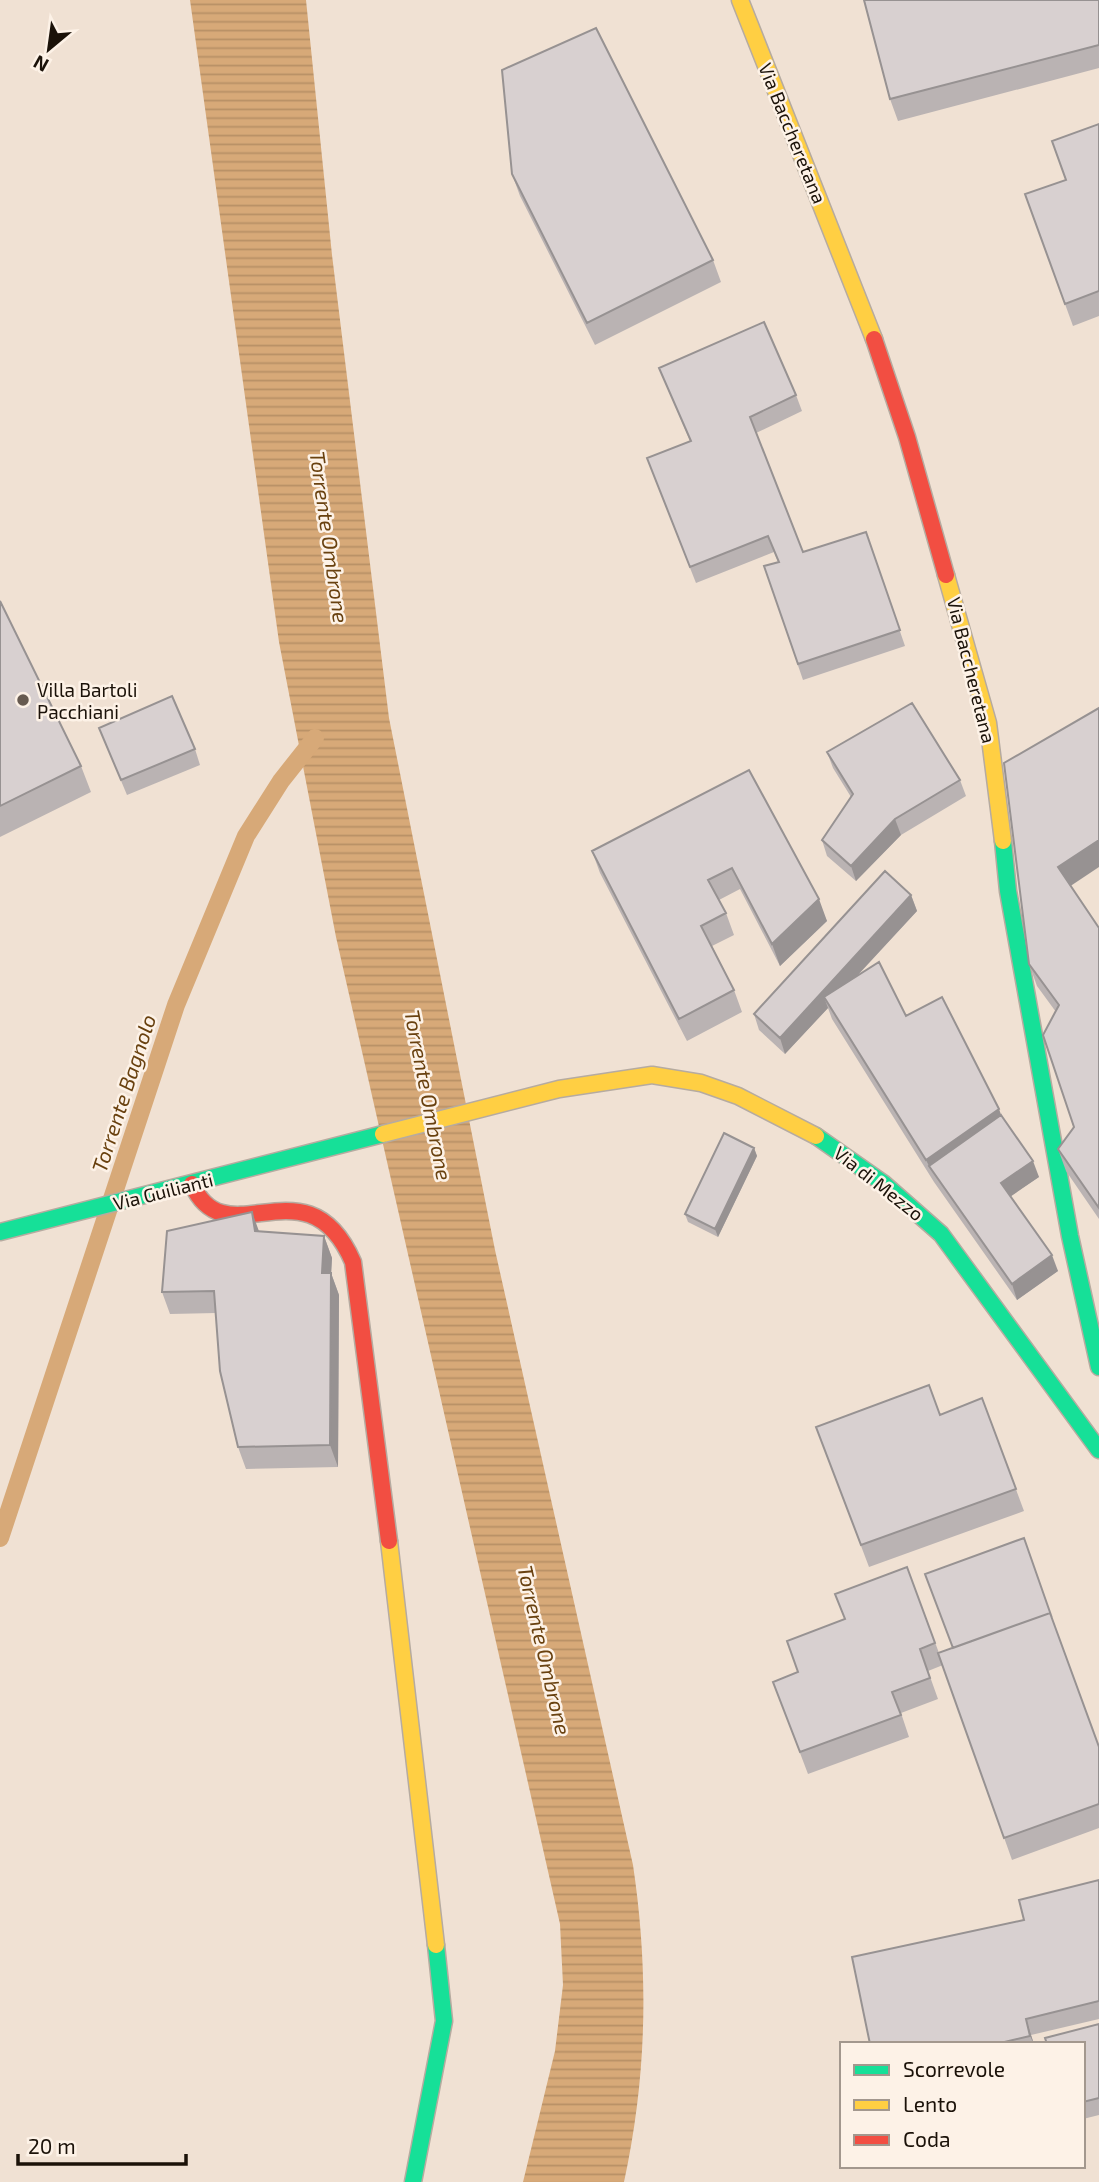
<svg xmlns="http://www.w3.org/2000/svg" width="1099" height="2182" font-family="'Exo 2',sans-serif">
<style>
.water{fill:url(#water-rules)}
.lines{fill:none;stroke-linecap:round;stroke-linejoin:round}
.stream{stroke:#d7a978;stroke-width:18}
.fast-casing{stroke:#b6aba0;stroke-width:19}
.slow-casing{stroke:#b6aba0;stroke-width:19}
.jam-casing{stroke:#b6aba0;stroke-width:19}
.fast{stroke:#16e098;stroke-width:16}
.slow{stroke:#ffcf43;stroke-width:16}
.jam{stroke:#f24e42;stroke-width:16}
.wall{fill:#bab3b3}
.shaded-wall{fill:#979292}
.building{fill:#d8d0d0;stroke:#979292;stroke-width:2}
.poi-dot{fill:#665a50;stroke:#fdf2e7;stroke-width:2.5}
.labels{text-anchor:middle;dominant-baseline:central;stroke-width:5;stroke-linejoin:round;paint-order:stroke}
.street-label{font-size:19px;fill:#1b1209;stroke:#fdf2e7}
.poi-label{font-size:19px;fill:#1b1209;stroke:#fdf2e7;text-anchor:start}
.water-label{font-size:21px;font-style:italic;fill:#69410f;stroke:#fdf2e7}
</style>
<defs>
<pattern id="water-rules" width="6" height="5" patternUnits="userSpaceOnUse" patternTransform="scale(1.75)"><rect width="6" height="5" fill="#d7a978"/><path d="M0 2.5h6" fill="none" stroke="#b89066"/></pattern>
</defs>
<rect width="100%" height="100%" fill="#f0e1d3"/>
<path class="water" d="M 190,0 L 306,0 L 332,255 L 389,718 L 495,1250 L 633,1865 C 649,1972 647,2076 624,2182 L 523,2182 L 555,2051 L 563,1985 L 560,1924 L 336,937 L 279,642 Z"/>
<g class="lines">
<path class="stream" d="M 0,1538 L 176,1005 L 246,836 L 281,781 L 315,738"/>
<g class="fast-casing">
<path id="fast" d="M 1003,841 L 1008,891 L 1070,1236 L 1099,1367
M 816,1136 L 883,1183 L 941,1234 L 1099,1450
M 0,1232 L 383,1134
M 413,2182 L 444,2021 L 436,1945"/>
</g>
<g class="slow-casing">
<path id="slow" d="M 740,0 L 874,339
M 946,575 L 988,723 L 1003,841
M 383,1134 L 559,1089 L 652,1075 L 701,1083 L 738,1096 L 816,1136
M 389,1541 L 436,1945"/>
</g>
<g class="jam-casing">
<path id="jam" d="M 874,339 L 907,437 L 946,575
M 192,1184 C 226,1261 307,1156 353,1262 L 389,1541"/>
</g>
<use href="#fast" class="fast"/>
<use href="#slow" class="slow"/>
<use href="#jam" class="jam"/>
</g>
<path class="wall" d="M 1099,0 L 1099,68 L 898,121 L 890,99 Z
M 1099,124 L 1099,316 L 1073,326 L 1025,194 L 1066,180 Z
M 512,174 L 713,260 L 721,282 L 595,345 L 520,196 Z
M 659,368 L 796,395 L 802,411 L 756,433 L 803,552 L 866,532 L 905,646 L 803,680 L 764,566 L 778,562 L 774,552 L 696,583 L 653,474 L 690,441 Z
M 0,601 L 81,766 L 91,792 L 0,837 Z
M 99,728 L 195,749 L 200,765 L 127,795 Z
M 827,752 L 960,780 L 966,796 L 901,835 L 856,881 L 827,856 L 822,840 L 851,797 L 833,768 Z
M 749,770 L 827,921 L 780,966 L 740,889 L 719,900 L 726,913 L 734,935 L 712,946 L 734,990 L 742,1012 L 687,1041 L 600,873 L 592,851 Z
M 1070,886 L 1099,928 L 1099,1219 L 1066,1171 L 1058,1149 L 1074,1127 L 1056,1012 L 1037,986 L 1029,964 Z
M 911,895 L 917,911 L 858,975 L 906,1016 L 1001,1115 L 1039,1177 L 1010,1196 L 1058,1271 L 1017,1300 L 934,1182 L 832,1019 L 828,1008 L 785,1054 L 759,1030 L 754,1014 Z
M 754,1148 L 757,1156 L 718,1237 L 688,1222 L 685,1214 Z
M 259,1231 L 324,1236 L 332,1258 L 331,1273 L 339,1295 L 338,1467 L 246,1469 L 238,1447 L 216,1313 L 170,1314 L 162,1292 Z
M 982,1398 L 1024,1511 L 869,1567 L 816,1427 L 940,1415 Z
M 907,1567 L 939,1653 L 1058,1634 L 1099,1747 L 1099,1828 L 1012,1860 L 943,1665 L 928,1671 L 938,1699 L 901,1713 L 909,1737 L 808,1774 L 773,1682 L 798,1672 L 844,1620 Z
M 1099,1880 L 1099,2019 L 1031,2035 L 1034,2044 L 870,2044 L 1024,1920 Z
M 1099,2024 L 1099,2115 L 1083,2119 L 1083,2044 Z"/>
<path class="shaded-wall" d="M 895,819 L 901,835 L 856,881 L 851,866 Z
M 1099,840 L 1099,867 L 1066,889 L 1058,867 Z
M 911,895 L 917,911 L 829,1006 L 824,997 L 828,1008 L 785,1054 L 780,1038 Z
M 819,899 L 827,921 L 780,966 L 772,944 Z
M 999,1109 L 1007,1131 L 929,1166 L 926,1160 Z
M 754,1148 L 757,1156 L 718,1237 L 715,1229 Z
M 1033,1161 L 1039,1177 L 1007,1199 L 1001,1183 Z
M 252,1212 L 260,1234 L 255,1231 Z
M 324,1236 L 332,1258 L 330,1295 L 322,1273 Z
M 1052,1255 L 1058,1271 L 1017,1300 L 1012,1284 Z
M 331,1273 L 339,1295 L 338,1467 L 330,1445 Z
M 1026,2019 L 1031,2035 L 1034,2044 L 1030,2036 Z"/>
<path class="building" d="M 864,0 L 1099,0 L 1099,45 L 890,99 Z
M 596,28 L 713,260 L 587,323 L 512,174 L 502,70 Z
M 1099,124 L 1099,291 L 1065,304 L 1025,194 L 1066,180 L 1052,141 Z
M 764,322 L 796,395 L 750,417 L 803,552 L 866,532 L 900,630 L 798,664 L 764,566 L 779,562 L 768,536 L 690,567 L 647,458 L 691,441 L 659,368 Z
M 0,601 L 81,766 L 0,806 Z
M 172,696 L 195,749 L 121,780 L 99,728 Z
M 912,703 L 960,780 L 895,819 L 851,866 L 822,840 L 853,794 L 827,752 Z
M 1099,708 L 1099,840 L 1058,867 L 1099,928 L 1099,1208 L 1058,1149 L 1074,1127 L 1043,1035 L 1059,1005 L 1029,964 L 1004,763 Z
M 749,770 L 819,899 L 772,944 L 732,868 L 708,880 L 726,913 L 701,926 L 734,990 L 679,1019 L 592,851 Z
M 885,871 L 911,895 L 780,1038 L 754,1014 Z
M 879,962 L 906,1016 L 942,997 L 999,1109 L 926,1160 L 824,997 Z
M 1001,1115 L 1033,1161 L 1001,1183 L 1052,1255 L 1012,1284 L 929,1166 Z
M 724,1133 L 754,1148 L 715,1229 L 685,1214 Z
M 252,1212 L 255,1231 L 324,1236 L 322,1273 L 331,1273 L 330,1445 L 238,1447 L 220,1371 L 214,1291 L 162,1292 L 167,1231 Z
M 929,1385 L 940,1415 L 982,1398 L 1016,1489 L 861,1545 L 816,1427 Z
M 1024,1538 L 1052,1618 L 1050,1613 L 953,1648 L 925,1574 Z
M 907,1567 L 935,1643 L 920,1649 L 930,1678 L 892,1692 L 901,1715 L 800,1752 L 773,1682 L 798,1672 L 787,1641 L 845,1619 L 835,1594 Z
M 1050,1613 L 1099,1747 L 1099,1804 L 1004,1838 L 938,1653 Z
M 1099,1880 L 1099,2001 L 1026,2019 L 1030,2036 L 996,2044 L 870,2044 L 852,1957 L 1024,1920 L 1019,1900 Z
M 1099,2024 L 1099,2098 L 1083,2102 L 1083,2044 L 1047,2044 L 1045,2038 Z"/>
<circle class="poi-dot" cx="23" cy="700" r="7"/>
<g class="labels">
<g class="street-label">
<text transform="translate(793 133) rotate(68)">Via Baccheretana</text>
<text transform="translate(972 670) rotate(76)">Via Baccheretana</text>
<text transform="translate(879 1183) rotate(38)">Via di Mezzo</text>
<text transform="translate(163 1191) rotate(-14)">Via Guilianti</text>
</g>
<g class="poi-label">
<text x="37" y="689">Villa Bartoli<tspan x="37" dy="22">Pacchiani</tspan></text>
</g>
<g class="water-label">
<text transform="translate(330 537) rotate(82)">Torrente Ombrone</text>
<text transform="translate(123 1093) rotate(-72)">Torrente Bagnolo</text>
<text transform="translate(429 1095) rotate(79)">Torrente Ombrone</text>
<text transform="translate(545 1650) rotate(77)">Torrente Ombrone</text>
</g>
</g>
<rect x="840" y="2042" width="245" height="126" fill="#fdf2e7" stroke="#a3988e" stroke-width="2"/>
<rect x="854" y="2065" width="35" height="10" fill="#16e098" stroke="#a3988e" stroke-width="2"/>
<text x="903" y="2077" font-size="21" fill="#1b1209">Scorrevole</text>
<rect x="854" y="2100" width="35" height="10" fill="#ffcf43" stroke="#a3988e" stroke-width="2"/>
<text x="903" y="2112" font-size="21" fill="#1b1209">Lento</text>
<rect x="854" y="2135" width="35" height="10" fill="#f24e42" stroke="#a3988e" stroke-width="2"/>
<text x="903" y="2147" font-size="21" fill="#1b1209">Coda</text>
<g transform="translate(49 49) rotate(209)" stroke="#fdf2e7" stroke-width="5" paint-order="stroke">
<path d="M0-5L12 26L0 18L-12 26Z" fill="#1b1209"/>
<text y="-10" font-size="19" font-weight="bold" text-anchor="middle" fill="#1b1209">N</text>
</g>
<path d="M18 2154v10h168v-10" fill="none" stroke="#1b1209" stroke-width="3.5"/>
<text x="28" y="2154" font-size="21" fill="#1b1209" stroke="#fdf2e7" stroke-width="5" paint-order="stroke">20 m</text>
</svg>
